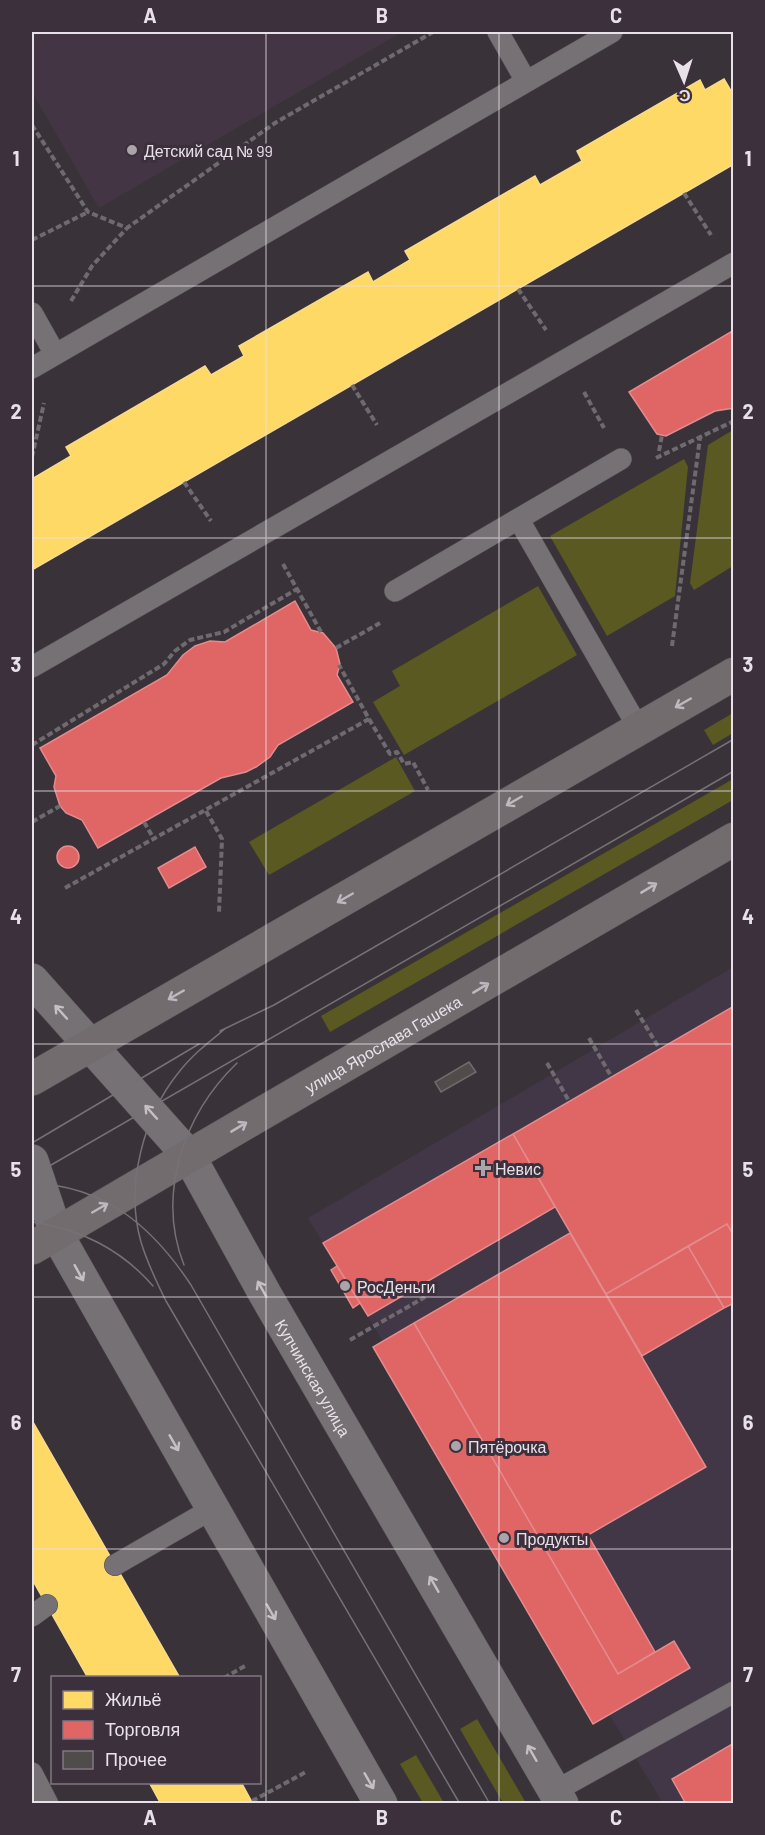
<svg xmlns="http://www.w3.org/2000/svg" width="765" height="1835" font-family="Barlow,sans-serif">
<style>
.commercial{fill:#413746}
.built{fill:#433544}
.green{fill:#595921}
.homes{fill:#ffd966;stroke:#f8db8d;stroke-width:1.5}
.shops{fill:#e06666;stroke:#e38b8d;stroke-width:1.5}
.building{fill:#514c4c;stroke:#716a6a;stroke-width:1.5}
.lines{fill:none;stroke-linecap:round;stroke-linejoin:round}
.lane-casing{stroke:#554f55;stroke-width:22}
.street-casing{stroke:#554f55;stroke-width:34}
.secondary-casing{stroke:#554f55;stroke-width:34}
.path{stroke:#6f6a70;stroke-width:4;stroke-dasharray:6 3;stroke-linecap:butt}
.lane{stroke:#757175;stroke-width:21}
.street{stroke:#757175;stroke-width:33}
.secondary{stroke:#726c6f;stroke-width:33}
.tram{stroke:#757175;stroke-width:1.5}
.oneway{stroke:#bfb8be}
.oneway2{stroke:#c6bfc6}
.grid{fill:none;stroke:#e9e1e9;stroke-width:1.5;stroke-opacity:0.55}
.poi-dot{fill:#aba4ab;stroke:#3c303c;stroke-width:2}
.labels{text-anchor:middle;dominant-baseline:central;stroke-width:6;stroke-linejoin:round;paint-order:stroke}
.poi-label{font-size:16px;fill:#e9e1e9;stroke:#3c303c;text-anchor:start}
.street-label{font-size:16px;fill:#e9e1e9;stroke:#3c303c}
.neatline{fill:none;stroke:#e9e1e9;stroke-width:2}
.grid-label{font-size:20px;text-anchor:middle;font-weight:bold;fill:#e9e1e9}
</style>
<rect width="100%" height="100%" fill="#393339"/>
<path class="commercial" d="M 733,967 L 733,1803 L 663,1803 L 308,1218 Z"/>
<path class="built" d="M 32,32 L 402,32 L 99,208 L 32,92 Z"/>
<path class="green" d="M 733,430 L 733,566 L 694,590 L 690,583 L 708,445 Z
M 684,459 L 688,467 L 675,596 L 607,636 L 550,536 Z
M 538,586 L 577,655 L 404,755 L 373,702 L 400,686 L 392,671 Z
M 733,713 L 733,733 L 713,745 L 704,730 Z
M 396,757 L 415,791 L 269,875 L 249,842 Z
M 733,779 L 733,800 L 330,1032 L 321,1016 Z
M 477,1719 L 526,1803 L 503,1803 L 460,1729 Z
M 416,1755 L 444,1803 L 423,1803 L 400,1764 Z"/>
<path class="homes" d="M 724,79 L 734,96 L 734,164 L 32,570 L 32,479 L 71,456 L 66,447 L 205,366 L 211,375 L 244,356 L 239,346 L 368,272 L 373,282 L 410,260 L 405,251 L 535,176 L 540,185 L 582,161 L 577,151 L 700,80 L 705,90 Z
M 33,1422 L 180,1678 L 88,1678 L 32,1579 Z
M 149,1782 L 241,1782 L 253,1804 L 161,1804 Z"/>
<path class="shops" d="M 734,330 L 734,408 L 715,411 L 666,436 L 657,434 L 629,392 Z
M 295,601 L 311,630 L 323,633 L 336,648 L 340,664 L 337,675 L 353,702 L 278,745 L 270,757 L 256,767 L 246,772 L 221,778 L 98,848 L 82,820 L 66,813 L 60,806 L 54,787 L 56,776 L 40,748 L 167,675 L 183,655 L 195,646 L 210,641 L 225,642 Z
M57 857a11 11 0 1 1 22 0a11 11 0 1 1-22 0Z
M 195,847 L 206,867 L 169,888 L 158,868 Z
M 734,1006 L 734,1236 L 727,1224 L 606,1294 L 513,1134 Z
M 513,1134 L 555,1207 L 368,1316 L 323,1243 Z
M 727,1224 L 734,1236 L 734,1303 L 724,1308 L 688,1246 Z
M 570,1233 L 706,1467 L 588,1535 L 655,1652 L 618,1674 L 414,1323 Z
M 688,1246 L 724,1308 L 642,1356 L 606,1294 Z
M 337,1266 L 360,1303 L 353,1308 L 331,1270 Z
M 414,1323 L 618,1674 L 674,1641 L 690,1668 L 593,1724 L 373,1347 Z
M 734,1743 L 734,1804 L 686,1804 L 672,1779 Z"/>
<path class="building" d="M 469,1062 L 476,1072 L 441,1092 L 435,1082 Z"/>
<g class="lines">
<g class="lane-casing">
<path id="lane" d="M 498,32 L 526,81
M 32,313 L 55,354
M 32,368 L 612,32
M 519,520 L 639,729
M 395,591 L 621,459
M 32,667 L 734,263
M 115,1565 L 212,1509
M 32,1616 L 47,1605
M 32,1773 L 48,1804
M 555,1791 L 734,1692"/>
</g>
<g class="street-casing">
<g id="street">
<path id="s1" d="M 32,980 L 189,1156 L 265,1294 L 562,1804"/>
<path d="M 32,1161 L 56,1233 L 381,1804"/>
</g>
</g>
<g class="secondary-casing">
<g id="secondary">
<path d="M 32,1079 L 734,674"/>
<path id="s2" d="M 32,1248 C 265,1110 500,977 734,839"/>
</g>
</g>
<path class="path" d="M 32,125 L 88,212 L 127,228 L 275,123 L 433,32
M 684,193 L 711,235
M 32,240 L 88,212
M 518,289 L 546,330
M 71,301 L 92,266 L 127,228
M 352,385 L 377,425
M 584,392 L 604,428
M 659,451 L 662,435
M 32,457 L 44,403
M 656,458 L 734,421
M 184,482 L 211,521
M 283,564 L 321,632
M 672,646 L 700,438
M 336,648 L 380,623
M 369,719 L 390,754 L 397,752 L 404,764 L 413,762 L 428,790
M 32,745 L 164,664 L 175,651 L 190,640 L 224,632 L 297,589
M 206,811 L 222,839 L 219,913
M 32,822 L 60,806
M 144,822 L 154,839
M 65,888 L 369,719 L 339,665
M 636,1010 L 659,1048
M 589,1038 L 611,1076
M 547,1063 L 569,1101
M 350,1340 L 425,1297
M 224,1678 L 245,1666
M 252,1801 L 306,1772"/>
<use href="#lane" class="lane"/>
<use href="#street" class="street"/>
<use href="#secondary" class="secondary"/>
<path class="tram" d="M 226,1028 C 209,1042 192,1055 179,1072 C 143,1116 125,1187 141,1242 C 147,1262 156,1281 166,1301 L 460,1804
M 220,1031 L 274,1005 L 734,739
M 32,1143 L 199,1044
M 32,1176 L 734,771
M 32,1183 C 105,1186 152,1226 191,1285 L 490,1804
M 32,1222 C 79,1228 122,1250 153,1286
M 184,1265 C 156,1194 184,1114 237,1063"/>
</g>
<defs><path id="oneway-shaft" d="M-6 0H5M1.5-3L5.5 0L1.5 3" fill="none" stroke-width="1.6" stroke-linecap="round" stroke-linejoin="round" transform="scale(1.5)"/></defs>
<g class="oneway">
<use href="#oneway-shaft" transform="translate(683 703) rotate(150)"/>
<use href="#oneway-shaft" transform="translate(514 801) rotate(150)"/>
<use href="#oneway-shaft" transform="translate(649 888) rotate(-31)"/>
<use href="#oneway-shaft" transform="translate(345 898) rotate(150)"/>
<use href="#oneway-shaft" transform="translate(481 988) rotate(-31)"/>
<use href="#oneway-shaft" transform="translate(176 995) rotate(150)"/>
<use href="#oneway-shaft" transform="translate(239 1127) rotate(-31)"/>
<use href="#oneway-shaft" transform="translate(100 1208) rotate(-30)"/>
</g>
<g class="oneway2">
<use href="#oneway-shaft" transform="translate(61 1012) rotate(-132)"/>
<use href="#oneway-shaft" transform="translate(151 1112) rotate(-132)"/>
<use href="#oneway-shaft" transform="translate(79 1273) rotate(61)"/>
<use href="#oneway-shaft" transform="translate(262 1289) rotate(-119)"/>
<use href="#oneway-shaft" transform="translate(174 1443) rotate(60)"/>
<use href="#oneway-shaft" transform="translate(434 1584) rotate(-120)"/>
<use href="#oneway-shaft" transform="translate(271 1612) rotate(60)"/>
<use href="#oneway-shaft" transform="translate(532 1753) rotate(-120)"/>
<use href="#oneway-shaft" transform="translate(369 1781) rotate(60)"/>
</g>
<path class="grid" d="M 266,32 L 266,1804M 499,32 L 499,1804M 32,286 L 734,286M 32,538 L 734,538M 32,791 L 734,791M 32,1044 L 734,1044M 32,1297 L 734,1297M 32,1549 L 734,1549"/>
<g class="poi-dot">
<circle cx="132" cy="150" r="6"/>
<path d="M480 1159h6v6h6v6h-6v6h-6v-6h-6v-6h6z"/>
<circle cx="345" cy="1286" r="6"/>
<circle cx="456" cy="1446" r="6"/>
<circle cx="504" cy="1538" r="6"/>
</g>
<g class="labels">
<g class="poi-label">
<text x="144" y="150">Детский сад № 99</text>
<text x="495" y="1168">Невис</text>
<text x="357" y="1286">РосДеньги</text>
<text x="468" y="1446">Пятёрочка</text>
<text x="516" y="1538">Продукты</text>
</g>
<g class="street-label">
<text stroke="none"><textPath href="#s2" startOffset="406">улица Ярослава Гашека</textPath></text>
<text stroke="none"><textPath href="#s1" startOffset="490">Купчинская улица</textPath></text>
</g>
</g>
<rect width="765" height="1835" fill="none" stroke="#3c303c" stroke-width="66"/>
<rect x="51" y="1676" width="210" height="108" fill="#3c303c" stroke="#817781" stroke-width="1.5"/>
<rect x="63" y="1691" width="30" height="18" fill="#ffd966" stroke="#817781" stroke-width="1.5"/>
<text x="105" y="1706" font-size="18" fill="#e9e1e9">Жильё</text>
<rect x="63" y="1721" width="30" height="18" fill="#e06666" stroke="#817781" stroke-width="1.5"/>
<text x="105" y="1736" font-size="18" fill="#e9e1e9">Торговля</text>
<rect x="63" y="1751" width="30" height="18" fill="#514c4c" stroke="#817781" stroke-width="1.5"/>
<text x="105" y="1766" font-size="18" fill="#e9e1e9">Прочее</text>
<g transform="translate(684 81) rotate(177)" stroke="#3c303c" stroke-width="4.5" paint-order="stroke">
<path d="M0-4.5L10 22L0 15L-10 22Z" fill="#e9e1e9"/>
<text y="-9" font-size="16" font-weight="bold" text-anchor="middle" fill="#e9e1e9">С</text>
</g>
<rect x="33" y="33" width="699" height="1769" class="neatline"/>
<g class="grid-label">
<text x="150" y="23">A</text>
<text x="382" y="23">B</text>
<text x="616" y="23">C</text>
<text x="16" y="166">1</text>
<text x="748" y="166">1</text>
<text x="16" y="419">2</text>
<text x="748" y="419">2</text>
<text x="16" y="672">3</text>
<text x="748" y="672">3</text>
<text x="16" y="924">4</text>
<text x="748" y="924">4</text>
<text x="16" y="1177">5</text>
<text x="748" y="1177">5</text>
<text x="16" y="1430">6</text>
<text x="748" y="1430">6</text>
<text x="16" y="1682">7</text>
<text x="748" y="1682">7</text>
<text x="150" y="1825">A</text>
<text x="382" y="1825">B</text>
<text x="616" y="1825">C</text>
</g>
</svg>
